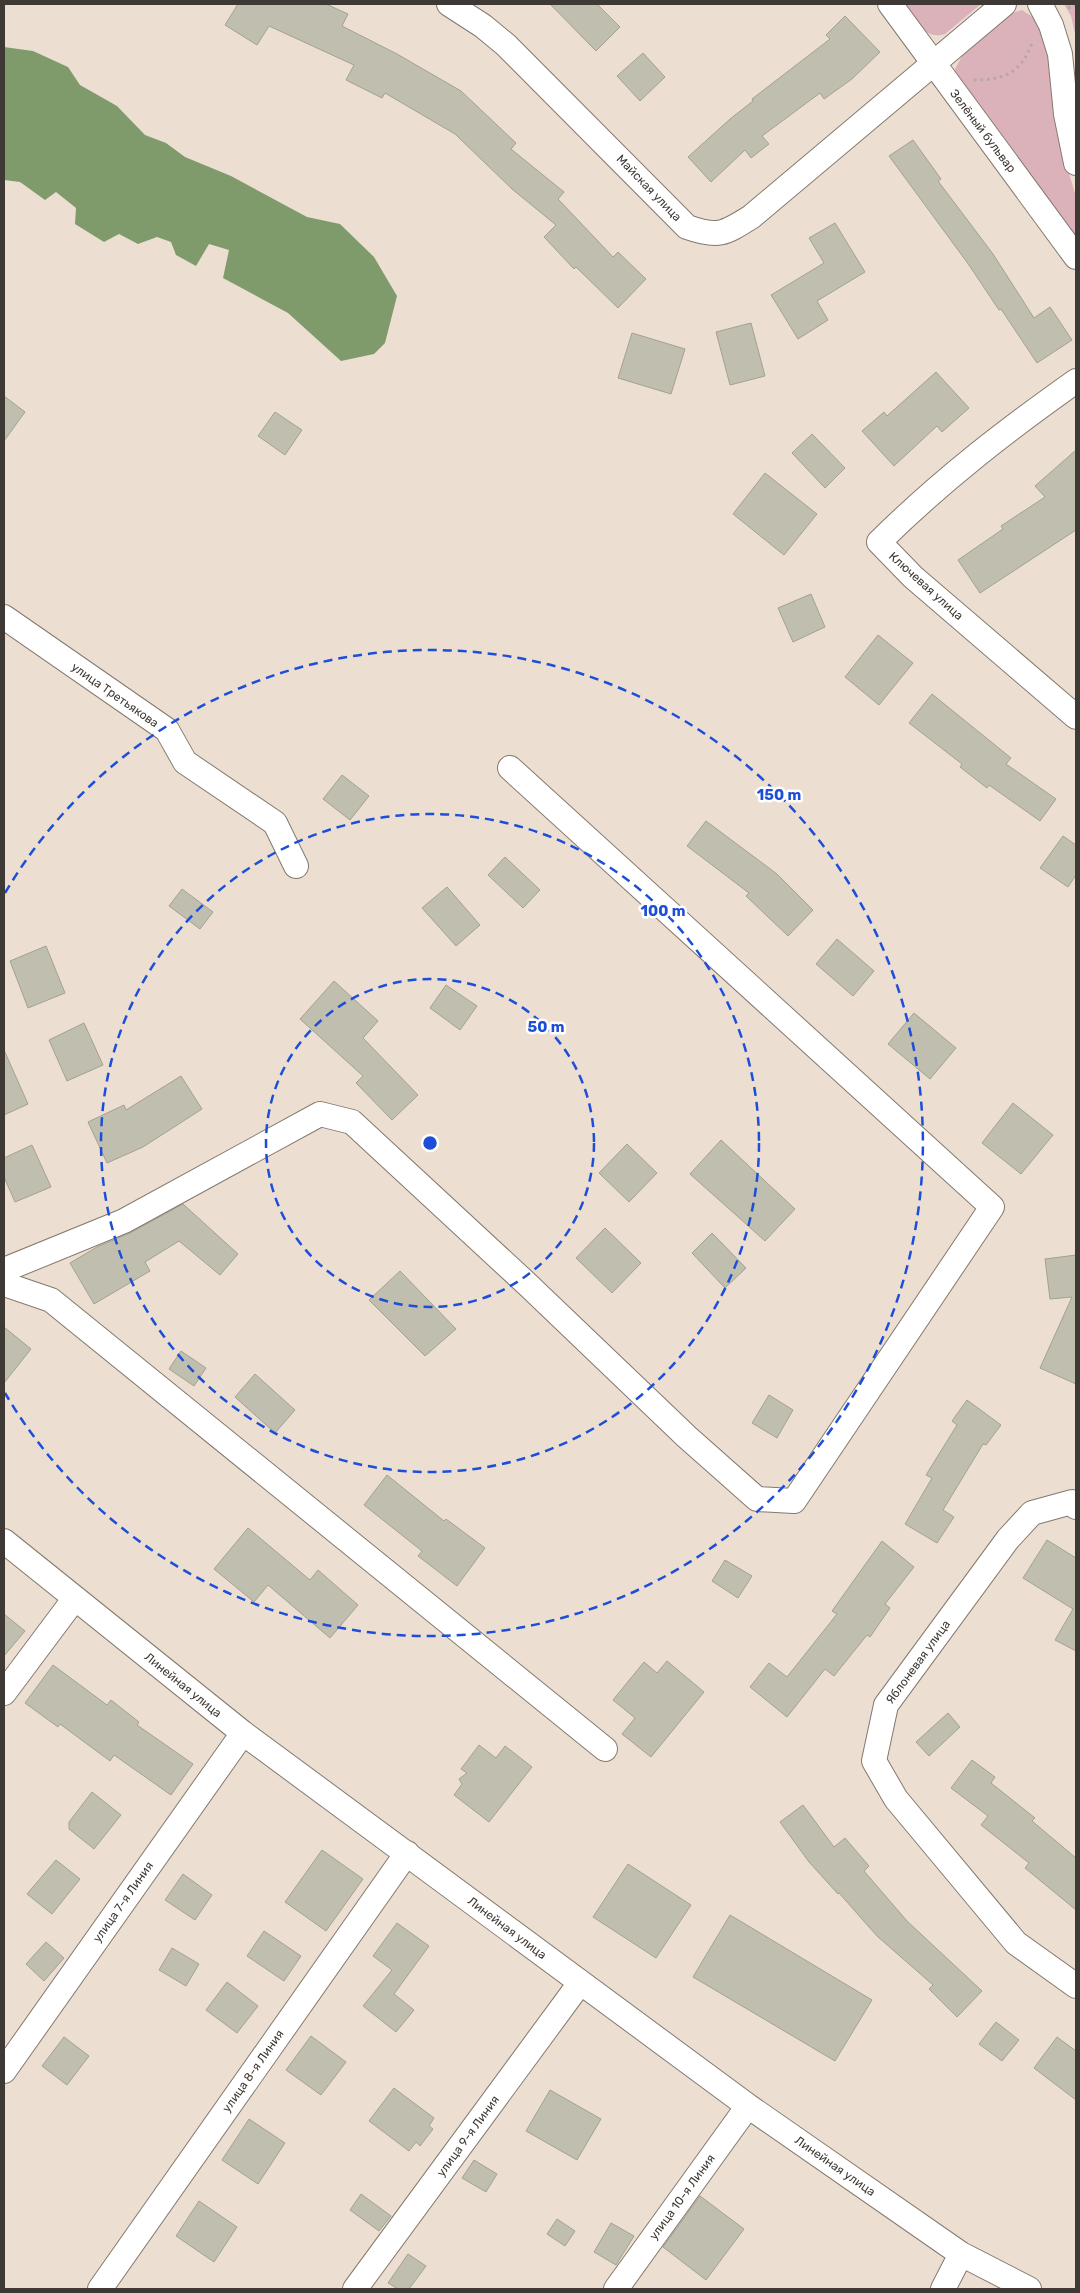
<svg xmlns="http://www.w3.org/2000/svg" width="1080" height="2293" font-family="Rubik,sans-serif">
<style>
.green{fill:#dbb1ba}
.water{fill:#7f9b6c}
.building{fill:#c0beae;stroke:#a3a191}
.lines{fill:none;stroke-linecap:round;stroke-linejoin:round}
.minor-casing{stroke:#84796d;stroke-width:26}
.path{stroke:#b5aaa0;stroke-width:3;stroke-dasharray:2.5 4;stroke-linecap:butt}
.minor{stroke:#fff;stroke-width:24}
.ring{fill:none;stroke:#1d4ed8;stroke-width:2.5;stroke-dasharray:9 6}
.labels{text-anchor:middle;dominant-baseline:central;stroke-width:5;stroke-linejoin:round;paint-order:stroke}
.street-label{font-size:12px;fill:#3e3934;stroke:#fff}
.centre{fill:#1d4ed8;stroke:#fff;stroke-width:2.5}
.ring-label{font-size:15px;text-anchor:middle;font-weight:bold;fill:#1d4ed8;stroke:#fff;stroke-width:5;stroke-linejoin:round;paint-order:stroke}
</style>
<rect width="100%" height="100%" fill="#ecdfd2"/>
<path class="green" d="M 904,4 L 981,4 L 945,34 C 924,41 914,18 904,4 Z
M 1064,4 L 1076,4 L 1076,38 L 1071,16 Z
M 1022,10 L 1036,19 L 1050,56 L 1061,146 L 1076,197 L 1076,239 L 956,76 L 955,69 L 963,54 L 1009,14 Z"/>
<path class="water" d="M 4,47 L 33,51 L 68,67 L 80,85 L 117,106 L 145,135 L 166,143 L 185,157 L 231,176 L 307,217 L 340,224 L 374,257 L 397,296 L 385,343 L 374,354 L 341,361 L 288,313 L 223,278 L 229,250 L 209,244 L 196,266 L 176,255 L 171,242 L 157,237 L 138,244 L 119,234 L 104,242 L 75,224 L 76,208 L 56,192 L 45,200 L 20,182 L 4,180 Z"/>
<path class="building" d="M 238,4 L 326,4 L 348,14 L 342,26 L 397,54 L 461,91 L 516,143 L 511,149 L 564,192 L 558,199 L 613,257 L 618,252 L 646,279 L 618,308 L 576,267 L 574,269 L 544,237 L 556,225 L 512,189 L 455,134 L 385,93 L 382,98 L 346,80 L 354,65 L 269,26 L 257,45 L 225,25 Z
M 550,4 L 597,4 L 620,27 L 596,51 Z
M 845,16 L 880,52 L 852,79 L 824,99 L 820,93 L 762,136 L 769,144 L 751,158 L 745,150 L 711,182 L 688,157 L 730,119 L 753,101 L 752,99 L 830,39 L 826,35 Z
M 643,53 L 665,77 L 640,101 L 617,76 Z
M 913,140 L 941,179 L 938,181 L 993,254 L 1034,318 L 1050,307 L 1072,340 L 1037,363 L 1001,309 L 999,310 L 969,265 L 889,156 Z
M 835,223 L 865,272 L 817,301 L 828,320 L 798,339 L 771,295 L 824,263 L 809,238 Z
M 751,323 L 765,376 L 730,385 L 716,332 Z
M 632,333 L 685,349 L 671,394 L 618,378 Z
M 936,372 L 969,408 L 942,432 L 937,426 L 894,466 L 862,431 L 884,412 L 887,416 Z
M 4,396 L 25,412 L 4,441 Z
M 275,412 L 302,430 L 285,455 L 258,436 Z
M 812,434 L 845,468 L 825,488 L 792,453 Z
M 1076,450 L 1076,530 L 980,593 L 958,560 L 1003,529 L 1001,526 L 1045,497 L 1035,486 Z
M 765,473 L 817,514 L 784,555 L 733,514 Z
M 811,594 L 825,627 L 793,642 L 778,608 Z
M 878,635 L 913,663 L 879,705 L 845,677 Z
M 932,694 L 1011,758 L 1006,764 L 1056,799 L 1040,821 L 989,785 L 987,788 L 960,767 L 962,764 L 909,723 Z
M 342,775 L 369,796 L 350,820 L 323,799 Z
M 706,821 L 777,874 L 813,910 L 788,936 L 746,896 L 749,893 L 687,846 Z
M 1063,836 L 1076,845 L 1076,875 L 1068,887 L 1040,868 Z
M 505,857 L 540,890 L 523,908 L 488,875 Z
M 447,887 L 480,925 L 456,946 L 422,908 Z
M 182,889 L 213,912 L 200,929 L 169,906 Z
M 837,939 L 874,971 L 853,996 L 816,964 Z
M 46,946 L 65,993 L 28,1008 L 10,961 Z
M 334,981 L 378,1021 L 363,1038 L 418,1095 L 392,1120 L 356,1083 L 363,1076 L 300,1019 Z
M 446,985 L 477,1006 L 460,1030 L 430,1008 Z
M 914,1013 L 956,1048 L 930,1079 L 888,1044 Z
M 84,1023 L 103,1065 L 67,1081 L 49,1040 Z
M 4,1050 L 28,1104 L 4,1115 Z
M 181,1076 L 202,1109 L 143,1147 L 107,1163 L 88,1122 L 124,1105 L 126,1110 Z
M 1013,1103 L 1053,1135 L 1021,1174 L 982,1143 Z
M 721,1140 L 795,1209 L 765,1241 L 690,1174 Z
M 627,1144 L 657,1173 L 629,1202 L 599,1173 Z
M 32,1145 L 51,1187 L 15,1202 L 4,1177 L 4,1158 Z
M 183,1204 L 238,1254 L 220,1275 L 179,1241 L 145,1262 L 150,1271 L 94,1304 L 70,1263 L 97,1247 L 130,1233 Z
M 605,1228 L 641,1263 L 612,1293 L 576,1258 Z
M 712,1233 L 746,1268 L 725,1288 L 692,1253 Z
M 1076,1255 L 1076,1384 L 1040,1368 L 1072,1297 L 1050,1299 L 1045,1259 Z
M 400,1271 L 456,1329 L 425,1356 L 369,1300 Z
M 4,1327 L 31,1349 L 4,1383 Z
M 181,1351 L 206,1368 L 194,1386 L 169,1369 Z
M 255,1374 L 295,1410 L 275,1433 L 235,1397 Z
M 769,1395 L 793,1410 L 777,1438 L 752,1423 Z
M 967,1400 L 1001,1425 L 986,1445 L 983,1444 L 943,1510 L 954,1517 L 937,1543 L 905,1524 L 932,1478 L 926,1475 L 957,1425 L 952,1421 Z
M 387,1475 L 444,1521 L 446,1519 L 485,1548 L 457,1586 L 418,1556 L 422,1551 L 364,1505 Z
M 248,1528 L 310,1580 L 318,1570 L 358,1605 L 330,1638 L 268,1585 L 254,1602 L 214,1569 Z
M 1047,1540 L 1076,1558 L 1076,1651 L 1055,1640 L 1073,1609 L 1023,1578 Z
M 882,1541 L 914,1567 L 885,1604 L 890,1608 L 870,1637 L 867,1635 L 834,1676 L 825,1669 L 787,1717 L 750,1687 L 769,1663 L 787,1677 L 837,1614 L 832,1611 Z
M 725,1560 L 752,1576 L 738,1598 L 712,1581 Z
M 4,1614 L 25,1631 L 4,1656 Z
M 667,1661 L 704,1692 L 651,1757 L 622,1734 L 635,1718 L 613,1700 L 644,1662 L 657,1673 Z
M 53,1665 L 107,1705 L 111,1700 L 139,1722 L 137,1725 L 193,1764 L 171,1795 L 114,1755 L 110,1761 L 60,1724 L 58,1727 L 25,1703 Z
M 948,1713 L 960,1727 L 929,1756 L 916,1742 Z
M 479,1745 L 496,1758 L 505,1746 L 532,1767 L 489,1822 L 454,1795 L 462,1784 L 459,1779 L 467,1773 L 461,1769 Z
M 972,1760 L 995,1777 L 991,1783 L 1035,1818 L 1032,1821 L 1076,1858 L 1076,1910 L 1025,1868 L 1029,1863 L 981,1825 L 988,1816 L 951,1788 Z
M 92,1792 L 121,1815 L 94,1849 L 69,1829 L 69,1822 Z
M 803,1805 L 834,1847 L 845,1838 L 869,1866 L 864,1871 L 907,1921 L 982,1991 L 957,2017 L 929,1989 L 933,1985 L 877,1936 L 839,1893 L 838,1894 L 809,1862 L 780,1822 Z
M 322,1850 L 363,1879 L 326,1931 L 285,1902 Z
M 56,1860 L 80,1879 L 52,1914 L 27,1894 Z
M 628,1864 L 691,1905 L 656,1958 L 593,1917 Z
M 183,1874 L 212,1895 L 195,1920 L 165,1900 Z
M 730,1915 L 872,2000 L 835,2061 L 693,1977 Z
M 397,1923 L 429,1946 L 394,1994 L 414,2010 L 396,2032 L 363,2006 L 392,1970 L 373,1956 Z
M 264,1931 L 301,1956 L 284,1981 L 247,1956 Z
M 46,1942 L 64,1958 L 44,1981 L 26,1964 Z
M 172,1948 L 199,1964 L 186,1986 L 159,1970 Z
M 227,1982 L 258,2006 L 237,2033 L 206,2010 Z
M 996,2022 L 1019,2040 L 1002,2061 L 979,2044 Z
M 311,2036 L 346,2062 L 321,2095 L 286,2070 Z
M 64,2037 L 89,2056 L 67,2085 L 42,2066 Z
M 1057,2037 L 1076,2051 L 1076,2100 L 1034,2068 Z
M 394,2088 L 434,2118 L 429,2126 L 433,2129 L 420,2146 L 416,2142 L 409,2151 L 369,2121 Z
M 550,2090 L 601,2119 L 577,2160 L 526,2131 Z
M 249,2119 L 285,2143 L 258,2184 L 222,2160 Z
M 474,2160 L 497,2174 L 486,2192 L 462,2178 Z
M 361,2194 L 391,2216 L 379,2231 L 350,2210 Z
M 700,2196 L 744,2229 L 706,2280 L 663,2247 Z
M 199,2201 L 237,2227 L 214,2262 L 176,2236 Z
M 557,2219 L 575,2231 L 565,2246 L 547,2234 Z
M 611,2223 L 634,2236 L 616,2265 L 594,2252 Z
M 408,2254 L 426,2266 L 409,2289 L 398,2289 L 388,2283 Z"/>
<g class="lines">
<g class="minor-casing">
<path id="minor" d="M 449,4 L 483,26 L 506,45 L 687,227 C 718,238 724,234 751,217 L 1004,4
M 890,4 L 1076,257
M 1040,4 L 1051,25 L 1060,54 L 1066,114 L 1076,163
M 1076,381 C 1004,432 942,480 879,542 L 913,577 L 1076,717
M 4,617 L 167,730 L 185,762 L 275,823 L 296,866
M 4,1270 L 124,1221 L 320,1114 L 352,1122 L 527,1284 L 687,1437 L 757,1499 L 794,1501 L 992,1207 L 510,768
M 4,1284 L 51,1300 L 605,1749
M 1076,1507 L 1072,1502 L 1032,1513 L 1008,1539 L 886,1705 L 874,1761 L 896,1799 L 1016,1943 L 1076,1986
M 4,1541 L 243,1733 L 748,2106 L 961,2254 L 1029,2289
M 4,1693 L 75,1598
M 4,2071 L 243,1733
M 100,2289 L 407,1853
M 355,2289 L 580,1983
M 616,2289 L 748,2106
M 943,2289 L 961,2254"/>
</g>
<path class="path" d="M 1068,8 L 1076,5
M 974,80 C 1004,80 1021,73 1032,43"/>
<use href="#minor" class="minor"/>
</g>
<g class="ring">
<circle cx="430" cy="1143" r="164"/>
<circle cx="430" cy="1143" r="329"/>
<path d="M5 893A493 493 0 1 1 5 1393"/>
</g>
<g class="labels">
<g class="street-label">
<text transform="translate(983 131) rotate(53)">Зелёный бульвар</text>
<text transform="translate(649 188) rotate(46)">Майская улица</text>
<text transform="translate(926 586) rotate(42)">Ключевая улица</text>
<text transform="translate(115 695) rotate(35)">улица Третьякова</text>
<text transform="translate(918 1662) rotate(-54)">Яблоневая улица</text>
<text transform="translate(183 1685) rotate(39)">Линейная улица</text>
<text transform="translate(123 1902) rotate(-55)">улица 7-я Линия</text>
<text transform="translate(507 1928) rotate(37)">Линейная улица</text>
<text transform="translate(253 2071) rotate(-55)">улица 8-я Линия</text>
<text transform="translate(468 2136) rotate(-54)">улица 9-я Линия</text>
<text transform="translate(835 2166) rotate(35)">Линейная улица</text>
<text transform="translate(682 2197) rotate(-54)">улица 10-я Линия</text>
</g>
</g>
<circle cx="430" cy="1143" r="8" class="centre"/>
<g class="ring-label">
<text x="779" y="800">150 m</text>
<text x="663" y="916">100 m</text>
<text x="546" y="1032">50 m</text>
</g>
<rect width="1080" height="2293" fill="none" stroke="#3e3934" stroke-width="10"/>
</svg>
